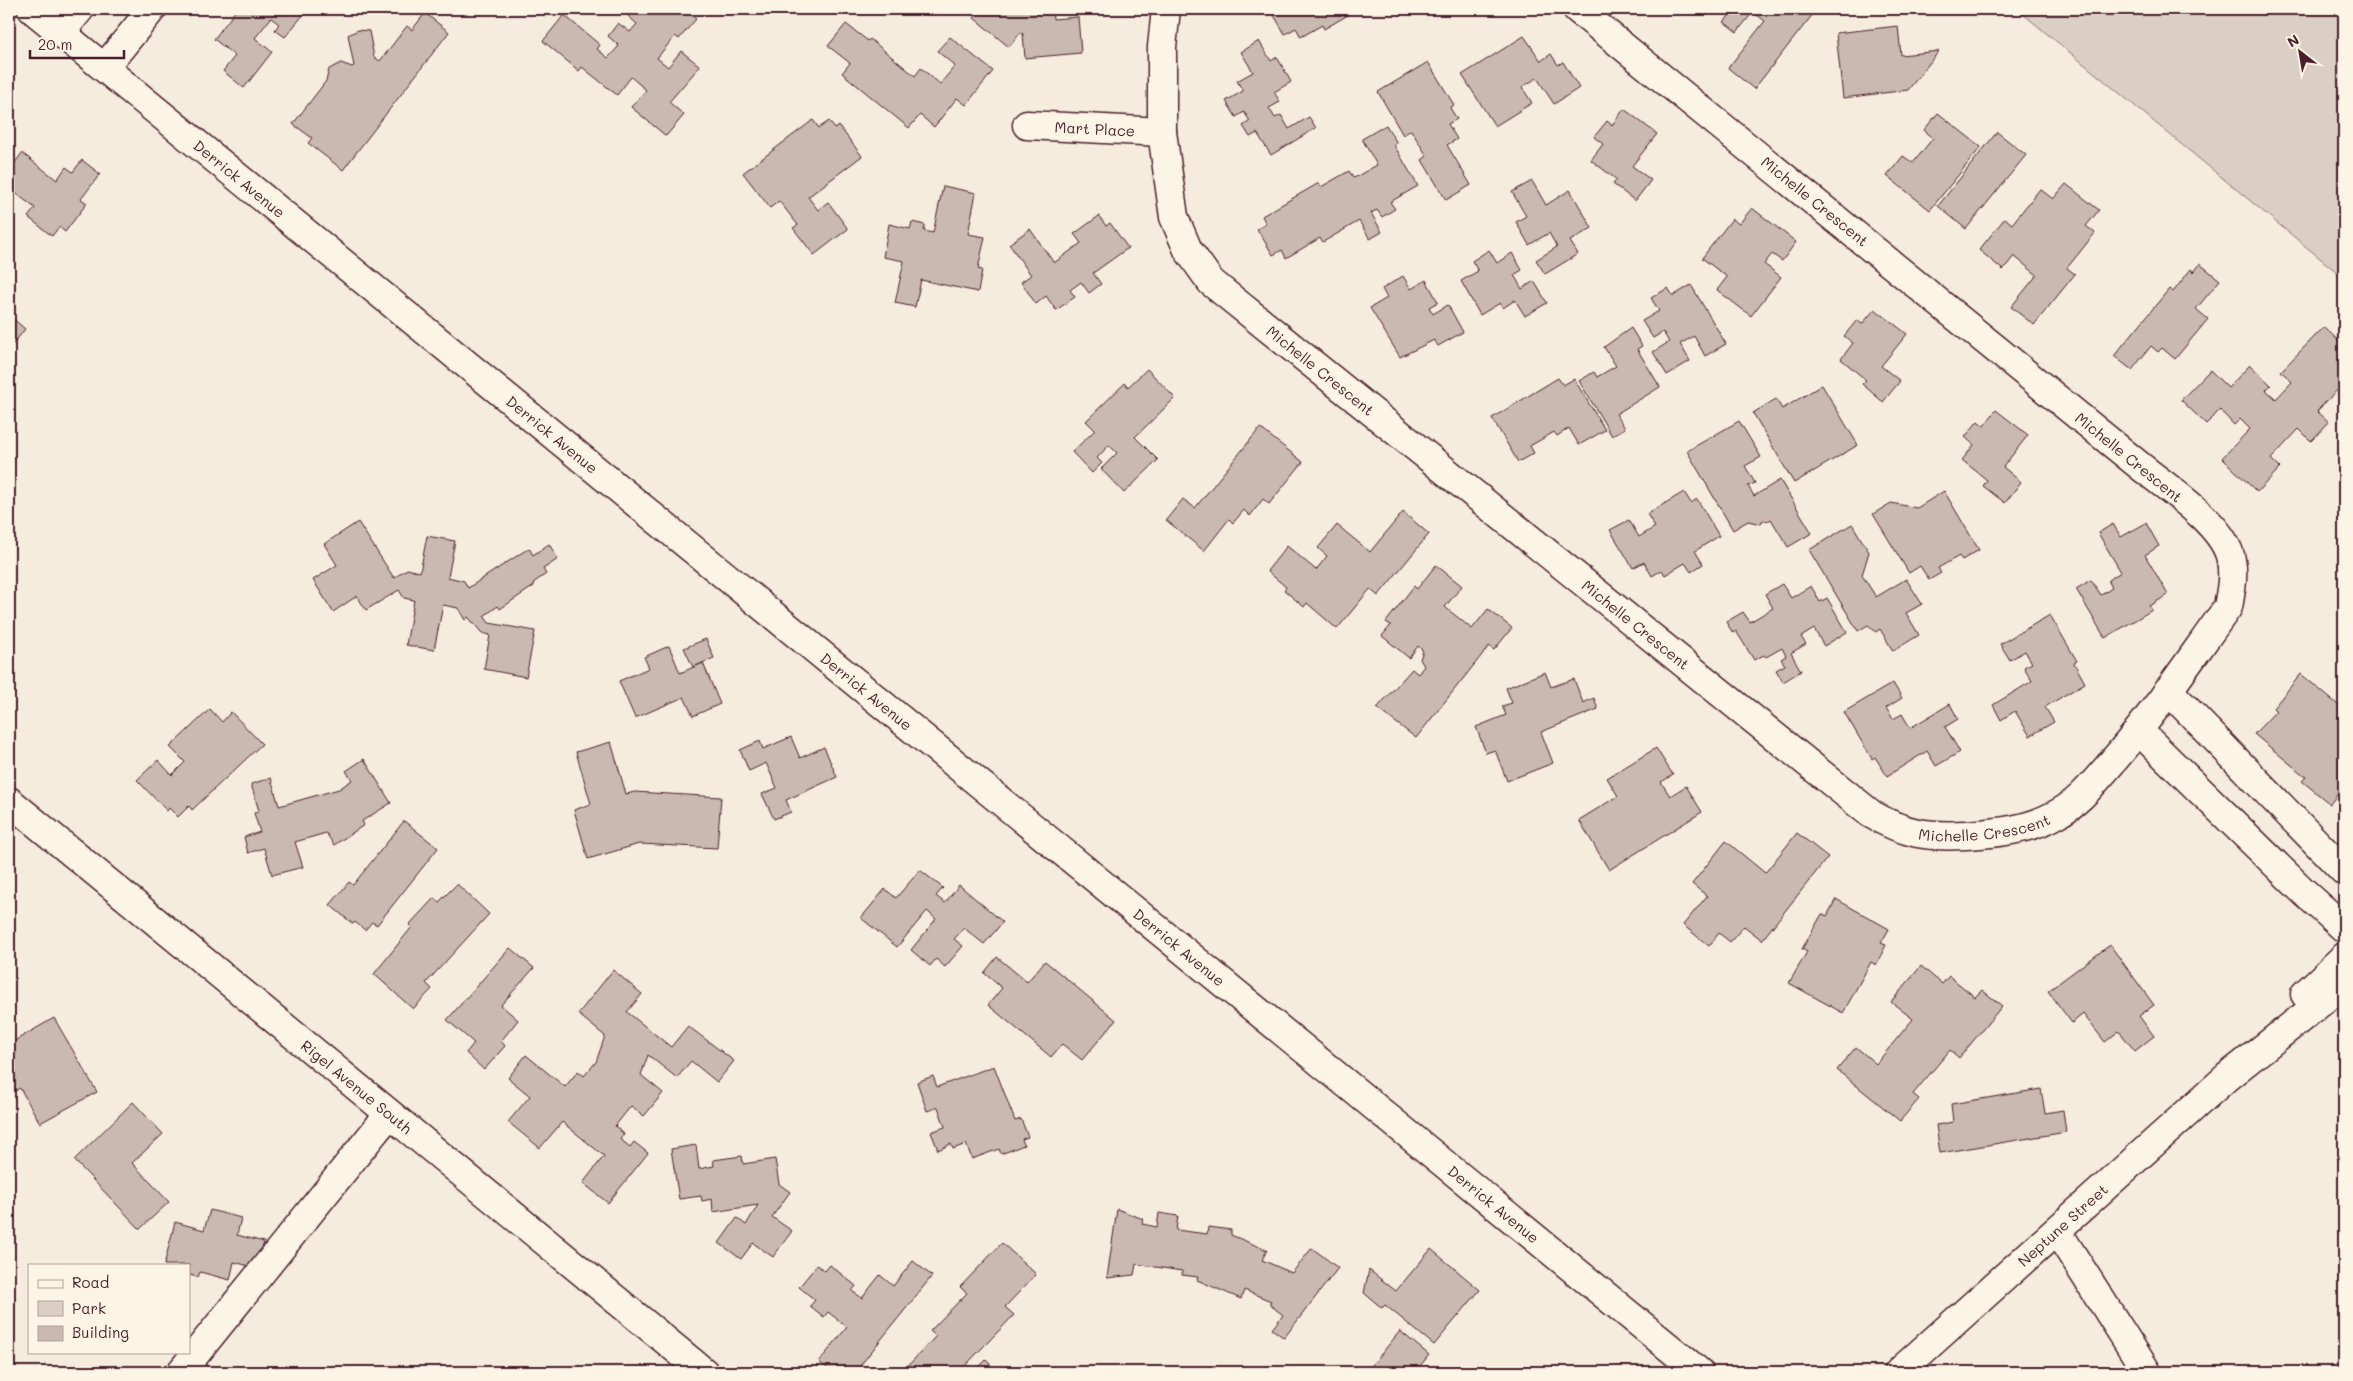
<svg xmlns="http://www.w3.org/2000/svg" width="2353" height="1381" font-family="Mali,sans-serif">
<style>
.green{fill:#dbcec4;stroke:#927678}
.building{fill:#cab9b1;stroke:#4a1f2b}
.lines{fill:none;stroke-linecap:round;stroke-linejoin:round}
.street-casing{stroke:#4a1f2b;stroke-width:31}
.secondary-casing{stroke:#4a1f2b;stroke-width:31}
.street{stroke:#fcf5e5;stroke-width:28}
.secondary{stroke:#fcf5e5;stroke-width:28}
.labels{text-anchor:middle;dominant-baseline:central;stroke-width:4;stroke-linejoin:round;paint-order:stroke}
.street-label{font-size:15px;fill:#4a1f2b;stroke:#fcf5e5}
</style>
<rect width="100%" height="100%" fill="#f5ecde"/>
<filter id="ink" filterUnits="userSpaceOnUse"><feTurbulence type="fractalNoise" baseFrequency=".02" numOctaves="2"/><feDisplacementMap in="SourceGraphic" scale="10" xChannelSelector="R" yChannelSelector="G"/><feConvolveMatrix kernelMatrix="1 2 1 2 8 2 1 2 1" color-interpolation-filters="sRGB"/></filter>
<g filter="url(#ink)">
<path class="green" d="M 2017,9 L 2344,9 L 2344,278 Z"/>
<path class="building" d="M 237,9 L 308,9 L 285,37 L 275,30 L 279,24 L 271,18 L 255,38 L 272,52 L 244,88 L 223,71 L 235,56 L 214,39 Z
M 634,9 L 684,9 L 696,19 L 679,39 L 675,36 L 657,58 L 668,67 L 681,51 L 700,66 L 669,102 L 684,115 L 666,136 L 631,107 L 646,90 L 631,77 L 617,95 L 582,67 L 579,71 L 543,41 L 564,15 L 600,45 L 597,49 L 608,58 L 619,46 L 608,36 L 618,23 L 630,32 L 637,24 L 628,16 Z
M 981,9 L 1052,9 L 1053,19 L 1078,17 L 1081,53 L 1025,58 L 1023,34 L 1021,32 L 1009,47 L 974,18 Z
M 1278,9 L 1344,9 L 1348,15 L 1324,29 L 1322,25 L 1301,37 L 1296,28 L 1285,34 L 1272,12 Z
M 1728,9 L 1817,9 L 1754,89 L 1728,68 L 1765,21 L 1753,12 L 1737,32 L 1724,22 L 1732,12 Z
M 425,13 L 449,32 L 343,170 L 308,143 L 312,138 L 293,124 L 326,81 L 329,69 L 341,63 L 352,67 L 354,66 L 348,35 L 358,30 L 369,31 L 374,57 L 380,61 L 407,26 L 412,30 Z
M 846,24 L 868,41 L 870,39 L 915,76 L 921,68 L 940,84 L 955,66 L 937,51 L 950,37 L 993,71 L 966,105 L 957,98 L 934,127 L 920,115 L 909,128 L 842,73 L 850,63 L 828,46 Z
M 1898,26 L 1901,55 L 1939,51 L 1908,90 L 1843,98 L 1836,33 Z
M 1524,36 L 1541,61 L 1551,54 L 1558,65 L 1563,62 L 1579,88 L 1554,104 L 1537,78 L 1522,87 L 1532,103 L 1495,126 L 1462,75 Z
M 1259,41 L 1271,61 L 1277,57 L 1291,82 L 1274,92 L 1280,102 L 1269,108 L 1275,118 L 1281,115 L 1289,129 L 1309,117 L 1316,128 L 1271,155 L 1257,133 L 1250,137 L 1243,126 L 1250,121 L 1244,112 L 1236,117 L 1226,101 L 1243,91 L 1237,81 L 1253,72 L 1241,52 Z
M 1428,62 L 1454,105 L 1450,108 L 1457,119 L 1448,124 L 1457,139 L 1447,145 L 1471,185 L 1446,200 L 1422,160 L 1427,156 L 1411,130 L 1403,135 L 1378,92 Z
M 1624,109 L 1657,134 L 1632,166 L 1651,180 L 1635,201 L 1613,184 L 1617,180 L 1591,160 L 1603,144 L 1594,137 L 1607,121 L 1612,125 Z
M 1938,113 L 1981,147 L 1930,210 L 1887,176 L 1903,156 L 1913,163 L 1933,138 L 1924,130 Z
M 813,120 L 819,128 L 829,121 L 835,129 L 839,126 L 862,156 L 808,197 L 818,210 L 828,202 L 848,229 L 814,255 L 793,228 L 798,225 L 779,201 L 770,208 L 743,173 Z
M 1386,125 L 1397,143 L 1394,145 L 1418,186 L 1390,202 L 1395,209 L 1382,217 L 1377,210 L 1371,213 L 1382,232 L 1370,239 L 1359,221 L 1323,242 L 1320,238 L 1286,258 L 1282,250 L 1273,255 L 1257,229 L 1266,224 L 1262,216 L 1319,183 L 1321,187 L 1349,171 L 1354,178 L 1377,165 L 1362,139 Z
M 1997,132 L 2026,155 L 1966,229 L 1938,206 Z
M 22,153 L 57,180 L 66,167 L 73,172 L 82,160 L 100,174 L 81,199 L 87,203 L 65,232 L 59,227 L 52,236 L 28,217 L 35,208 L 9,188 L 9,171 Z
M 1532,181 L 1546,205 L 1570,190 L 1592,228 L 1570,241 L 1578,254 L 1545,274 L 1536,260 L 1557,247 L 1549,233 L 1529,245 L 1516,222 L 1526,216 L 1512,192 Z
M 2066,184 L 2099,210 L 2086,226 L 2095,233 L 2067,268 L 2075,274 L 2034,325 L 2011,307 L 2037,275 L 2014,256 L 2003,270 L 1979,250 L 2005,218 L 2012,224 L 2040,189 L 2053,199 Z
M 943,186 L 976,193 L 968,234 L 985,237 L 978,269 L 982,270 L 978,292 L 921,280 L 915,307 L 895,303 L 904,261 L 883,257 L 889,224 L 910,229 L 912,222 L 925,225 L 924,231 L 933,233 Z
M 1752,208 L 1796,242 L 1782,261 L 1772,254 L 1764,264 L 1781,277 L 1751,316 L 1717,290 L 1727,277 L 1702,258 L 1732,219 L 1739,224 Z
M 1099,216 L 1106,226 L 1110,223 L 1128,248 L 1093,273 L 1101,284 L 1089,293 L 1081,282 L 1070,290 L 1075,297 L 1056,310 L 1046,296 L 1036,304 L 1021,282 L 1031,275 L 1009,244 L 1030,229 L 1054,263 L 1081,243 L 1074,234 Z
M 1489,250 L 1497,263 L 1512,253 L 1522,270 L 1514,275 L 1522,289 L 1534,281 L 1547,303 L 1525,316 L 1515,300 L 1503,308 L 1500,303 L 1480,315 L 1461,281 L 1478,271 L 1472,261 Z
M 2200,264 L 2220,280 L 2196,309 L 2208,319 L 2175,359 L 2162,348 L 2158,352 L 2151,346 L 2132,370 L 2114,356 L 2169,289 L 2173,292 L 2191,269 L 2194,272 Z
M 1403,276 L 1411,289 L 1426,280 L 1438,302 L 1429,307 L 1433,314 L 1448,305 L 1463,332 L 1438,346 L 1434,340 L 1400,357 L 1370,308 L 1387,298 L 1382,289 Z
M 1691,285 L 1726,344 L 1705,356 L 1694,336 L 1680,344 L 1690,361 L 1667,375 L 1653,352 L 1669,342 L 1663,332 L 1653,338 L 1642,321 L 1659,311 L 1651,298 L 1668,288 L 1673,296 Z
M 1875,309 L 1907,334 L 1881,366 L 1900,381 L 1883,402 L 1862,384 L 1866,380 L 1841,359 L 1853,343 L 1844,336 L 1857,320 L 1862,324 Z
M 9,315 L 25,329 L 9,349 Z
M 2324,327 L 2344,346 L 2344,383 L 2317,411 L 2329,422 L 2311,441 L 2299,429 L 2271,459 L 2280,468 L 2257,492 L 2222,458 L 2250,429 L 2240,419 L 2234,425 L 2220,410 L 2206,424 L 2181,400 L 2210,370 L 2228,388 L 2250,365 L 2271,385 L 2266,390 L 2276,399 L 2292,382 L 2281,371 Z
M 1631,328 L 1642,346 L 1637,349 L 1660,387 L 1616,414 L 1625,428 L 1612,436 L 1579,381 L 1594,372 L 1597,377 L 1616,366 L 1604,347 Z
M 1147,369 L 1175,398 L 1135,437 L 1158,460 L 1124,493 L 1101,469 L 1117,453 L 1109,445 L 1097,458 L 1102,463 L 1092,473 L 1072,452 L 1095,430 L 1086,421 L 1125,383 L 1128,387 Z
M 1558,378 L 1563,385 L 1574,379 L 1605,430 L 1579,445 L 1569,428 L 1557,436 L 1554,432 L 1530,446 L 1534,453 L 1518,462 L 1492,418 Z
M 1822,385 L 1858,445 L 1794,483 L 1753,413 L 1776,399 L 1782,409 Z
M 1996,410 L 2028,435 L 2003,467 L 2021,482 L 2005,503 L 1983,486 L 1987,480 L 1962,460 L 1974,445 L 1965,437 L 1978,421 L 1984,426 Z
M 1739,421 L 1761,457 L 1745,466 L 1755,483 L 1748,486 L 1754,496 L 1780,480 L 1812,533 L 1788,547 L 1771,519 L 1768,521 L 1763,520 L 1761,524 L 1748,521 L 1733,530 L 1687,451 Z
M 1260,428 L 1303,462 L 1269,504 L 1263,499 L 1250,516 L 1244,510 L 1233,523 L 1229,519 L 1204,551 L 1166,520 L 1183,499 L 1195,508 Z
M 1944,491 L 1979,550 L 1962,560 L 1959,556 L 1938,568 L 1941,573 L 1929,580 L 1920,566 L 1909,573 L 1873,514 L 1891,503 L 1917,508 Z
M 1684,492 L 1691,503 L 1697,499 L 1719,536 L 1695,551 L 1703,564 L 1691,572 L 1685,563 L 1665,575 L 1662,570 L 1652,576 L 1644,562 L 1633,568 L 1610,530 L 1629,520 L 1639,537 L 1655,527 L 1647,514 Z
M 1403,512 L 1429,534 L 1378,596 L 1370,589 L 1337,629 L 1307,603 L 1304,607 L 1284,590 L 1286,587 L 1267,571 L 1287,546 L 1316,570 L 1327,556 L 1318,548 L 1337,525 L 1370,552 Z
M 358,522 L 394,578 L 407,569 L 420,572 L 427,536 L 455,541 L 448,577 L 464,581 L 468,588 L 529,548 L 533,555 L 549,544 L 558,559 L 543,569 L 546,574 L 533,583 L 534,586 L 500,609 L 498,606 L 484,616 L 489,623 L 535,631 L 526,677 L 484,669 L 490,635 L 482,633 L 468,617 L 465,620 L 458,608 L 443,605 L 434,650 L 406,645 L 414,600 L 404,598 L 399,590 L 366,610 L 357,596 L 333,612 L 313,580 L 337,565 L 324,544 Z
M 2146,523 L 2159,546 L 2145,555 L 2168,595 L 2149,606 L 2152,610 L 2105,638 L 2076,589 L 2091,580 L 2101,595 L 2112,588 L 2108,580 L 2121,572 L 2098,533 L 2113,524 L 2121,537 Z
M 1852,524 L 1869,552 L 1862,575 L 1876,597 L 1906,579 L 1922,604 L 1906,613 L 1919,635 L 1893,651 L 1880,629 L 1876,632 L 1868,625 L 1858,631 L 1809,550 Z
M 1436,565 L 1462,586 L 1445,607 L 1472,629 L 1488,609 L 1512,628 L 1494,650 L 1489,646 L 1416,738 L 1377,708 L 1412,669 L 1418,674 L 1424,666 L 1420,659 L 1423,651 L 1418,646 L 1409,658 L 1382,636 L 1391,625 L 1386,622 L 1414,586 L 1417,589 Z
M 1782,584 L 1791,598 L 1811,586 L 1820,602 L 1827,598 L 1847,632 L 1824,646 L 1814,629 L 1801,637 L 1806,644 L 1791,653 L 1801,671 L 1783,682 L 1776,670 L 1785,665 L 1781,659 L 1786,656 L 1782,648 L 1766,657 L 1764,655 L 1754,660 L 1736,631 L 1733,633 L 1726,622 L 1743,612 L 1750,622 L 1773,608 L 1765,594 Z
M 2050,615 L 2077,661 L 2074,663 L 2085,683 L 2045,707 L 2054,722 L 2030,736 L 2015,711 L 2001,720 L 1993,705 L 2032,681 L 2024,667 L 2032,663 L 2025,651 L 2010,660 L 2000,644 Z
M 706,639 L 714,658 L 693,667 L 684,648 Z
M 669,646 L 680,673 L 703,663 L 720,704 L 693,716 L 684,697 L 635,718 L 619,681 L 649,668 L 644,657 Z
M 1545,672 L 1551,687 L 1574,679 L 1583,703 L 1594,698 L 1598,709 L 1541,732 L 1553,763 L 1507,781 L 1495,750 L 1486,753 L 1476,727 L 1506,715 L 1502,706 L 1512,703 L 1506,688 Z
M 2301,674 L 2344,710 L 2344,786 L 2330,804 L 2302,781 L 2306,777 L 2254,734 L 2276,711 L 2273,708 Z
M 1893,683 L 1902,698 L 1886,708 L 1893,719 L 1902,714 L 1910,728 L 1950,704 L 1958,719 L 1945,727 L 1960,752 L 1936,766 L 1927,751 L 1887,776 L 1875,757 L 1872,759 L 1844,712 Z
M 210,709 L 222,722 L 231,712 L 262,744 L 192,810 L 189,806 L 178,817 L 169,808 L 167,811 L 137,780 L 158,760 L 172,775 L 185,762 L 170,747 Z
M 791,737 L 800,758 L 824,747 L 837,777 L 786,800 L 791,812 L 774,819 L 762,794 L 777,788 L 766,763 L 749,771 L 740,750 L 760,741 L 763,749 Z
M 611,742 L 626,794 L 635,792 L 721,797 L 717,848 L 639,844 L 588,859 L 574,810 L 591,804 L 576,752 Z
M 1656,748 L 1673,775 L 1661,782 L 1670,796 L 1686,786 L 1702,812 L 1609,870 L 1579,820 L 1618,796 L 1607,778 Z
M 364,759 L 391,803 L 362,821 L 364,825 L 334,845 L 326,833 L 295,842 L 303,867 L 272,875 L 264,848 L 248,853 L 244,837 L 260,832 L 254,813 L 259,811 L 251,784 L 271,778 L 279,806 L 339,789 L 352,780 L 346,771 Z
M 404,821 L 438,848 L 377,925 L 372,922 L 365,930 L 355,922 L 353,924 L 330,905 L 349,882 L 353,885 Z
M 1797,833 L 1828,857 L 1762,940 L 1744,926 L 1730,942 L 1719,933 L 1709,946 L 1683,925 L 1707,896 L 1692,884 L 1726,841 L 1765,873 Z
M 920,870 L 943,888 L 936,896 L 945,903 L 959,885 L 1003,922 L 984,944 L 964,928 L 954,939 L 963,946 L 945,967 L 936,959 L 930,966 L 911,950 L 936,919 L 927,911 L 897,947 L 861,918 L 885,889 L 896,898 Z
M 457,884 L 489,914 L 426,983 L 432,989 L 413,1009 L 374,974 L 412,927 L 409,925 L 434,898 L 439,902 Z
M 1836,899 L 1889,929 L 1881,943 L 1886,945 L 1876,965 L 1871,962 L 1843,1013 L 1789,983 L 1807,952 L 1802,949 L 1822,914 L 1827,916 Z
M 2110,945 L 2154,1005 L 2139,1016 L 2154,1036 L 2135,1051 L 2119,1031 L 2105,1042 L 2083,1014 L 2072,1023 L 2048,991 Z
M 510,948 L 534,968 L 501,1005 L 518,1020 L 501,1041 L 505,1046 L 484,1070 L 466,1053 L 474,1043 L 447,1020 Z
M 997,957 L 1027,982 L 1045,961 L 1116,1020 L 1082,1060 L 1062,1044 L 1051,1057 L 988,1005 L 1002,988 L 984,973 Z
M 1921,966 L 1942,984 L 1949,976 L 1975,997 L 1982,990 L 2002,1006 L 1959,1058 L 1950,1050 L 1913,1094 L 1919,1099 L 1900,1121 L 1837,1070 L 1856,1047 L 1876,1064 L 1913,1019 L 1891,1002 Z
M 613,970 L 642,994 L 627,1012 L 671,1047 L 688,1026 L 734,1061 L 717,1082 L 691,1061 L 677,1078 L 648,1055 L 641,1075 L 663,1093 L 644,1116 L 631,1106 L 615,1126 L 624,1134 L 620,1139 L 630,1147 L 634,1142 L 648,1153 L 608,1203 L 583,1183 L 604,1156 L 562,1122 L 540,1148 L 508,1122 L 530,1096 L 508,1078 L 526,1055 L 565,1087 L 578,1071 L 584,1076 L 596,1062 L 605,1036 L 578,1014 Z
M 54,1018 L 97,1092 L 40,1123 L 20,1088 L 9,1095 L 9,1044 Z
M 994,1066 L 1015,1121 L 1021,1119 L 1028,1137 L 1022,1139 L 1024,1145 L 1001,1154 L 999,1149 L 972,1159 L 966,1144 L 953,1149 L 951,1144 L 938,1150 L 931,1132 L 945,1127 L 938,1107 L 927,1111 L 917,1082 L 933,1076 L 937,1087 Z
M 2041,1089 L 2045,1113 L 2063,1110 L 2066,1132 L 1940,1153 L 1936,1125 L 1953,1122 L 1951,1104 Z
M 133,1102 L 163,1134 L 132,1163 L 169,1202 L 140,1229 L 74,1160 Z
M 696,1145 L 699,1169 L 714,1166 L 713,1160 L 742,1156 L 743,1164 L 775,1159 L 779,1184 L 790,1192 L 772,1217 L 792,1231 L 773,1257 L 753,1243 L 741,1259 L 719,1243 L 737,1218 L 746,1225 L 758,1205 L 713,1212 L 712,1199 L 702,1201 L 701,1196 L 679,1199 L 671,1149 Z
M 1117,1209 L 1143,1219 L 1142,1224 L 1157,1227 L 1159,1213 L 1178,1216 L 1176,1230 L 1207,1234 L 1208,1227 L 1231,1230 L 1231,1235 L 1267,1250 L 1262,1260 L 1292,1273 L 1312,1248 L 1338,1268 L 1284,1338 L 1272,1329 L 1283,1315 L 1269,1304 L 1271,1301 L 1244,1290 L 1241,1299 L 1197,1280 L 1198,1277 L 1182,1275 L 1182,1271 L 1136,1264 L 1134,1275 L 1107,1278 Z
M 210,1210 L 241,1218 L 237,1235 L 264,1242 L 257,1268 L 234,1262 L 230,1280 L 200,1272 L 198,1277 L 189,1275 L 189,1265 L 164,1265 L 175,1222 L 204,1230 Z
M 1002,1243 L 1036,1274 L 1005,1307 L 1014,1315 L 959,1372 L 902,1372 L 936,1336 L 930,1331 L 967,1293 L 960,1287 Z
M 1431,1249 L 1480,1290 L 1434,1345 L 1385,1305 L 1382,1308 L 1364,1293 L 1369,1270 L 1396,1291 Z
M 913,1261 L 932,1276 L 855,1372 L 832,1372 L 819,1362 L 847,1327 L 828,1312 L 824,1317 L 810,1306 L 815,1300 L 799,1287 L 817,1265 L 825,1271 L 830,1265 L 856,1286 L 852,1291 L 862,1298 L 880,1275 L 893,1286 Z
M 1400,1331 L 1429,1355 L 1415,1372 L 1360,1372 L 1365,1366 L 1369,1369 Z
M 986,1360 L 998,1372 L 974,1372 Z"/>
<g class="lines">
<g class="street-casing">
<g id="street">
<path id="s1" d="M 32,9 L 1699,1372"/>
<path id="s2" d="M 1166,9 L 1162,47 L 1162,132 L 1174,217 L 1188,250 L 1211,282 L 1871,814 C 1905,834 1927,837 1966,835 C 1997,833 2029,830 2057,814 C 2078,803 2092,785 2107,768 C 2152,717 2189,661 2228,607 C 2231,591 2234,576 2231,560 C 2225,525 2167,488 2140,466 L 1577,9"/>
<path d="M 61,32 L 80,9"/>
<path d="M 105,67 L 152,9"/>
<path id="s3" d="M 1027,125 L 1162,132"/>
<path d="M 2168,690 L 2344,871"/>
<path d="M 2139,731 L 2304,892 L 2344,928"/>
<path d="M 2305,994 L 2344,957"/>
<path d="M 2057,1231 L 2147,1372"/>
<path d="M 181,1372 L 389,1114"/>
<path id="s4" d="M 1899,1372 L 2227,1077 L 2344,984"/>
</g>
</g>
<g class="secondary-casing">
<g id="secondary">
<path id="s5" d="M 9,801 L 704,1372"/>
</g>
</g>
<use href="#street" class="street"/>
<use href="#secondary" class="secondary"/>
</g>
</g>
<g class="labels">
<g class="street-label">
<text stroke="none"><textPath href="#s3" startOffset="68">Mart Place</textPath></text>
<text stroke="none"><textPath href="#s1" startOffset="268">Derrick Avenue</textPath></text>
<text transform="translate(1815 201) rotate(39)">Michelle Crescent</text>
<text stroke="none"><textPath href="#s2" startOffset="425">Michelle Crescent</textPath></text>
<text stroke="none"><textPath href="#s1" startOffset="672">Derrick Avenue</textPath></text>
<text transform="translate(2129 457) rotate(39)">Michelle Crescent</text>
<text stroke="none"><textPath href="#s2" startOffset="830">Michelle Crescent</textPath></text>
<text stroke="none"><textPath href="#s1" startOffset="1078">Derrick Avenue</textPath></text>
<text stroke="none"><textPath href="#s2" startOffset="1250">Michelle Crescent</textPath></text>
<text stroke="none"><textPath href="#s1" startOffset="1482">Derrick Avenue</textPath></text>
<text stroke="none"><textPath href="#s5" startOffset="450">Rigel Avenue South</textPath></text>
<text stroke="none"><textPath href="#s1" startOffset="1888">Derrick Avenue</textPath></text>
<text stroke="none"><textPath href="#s4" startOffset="220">Neptune Street</textPath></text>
</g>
</g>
<rect width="2353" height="1381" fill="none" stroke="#fcf5e5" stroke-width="30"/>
<rect x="15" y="15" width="2323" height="1351" fill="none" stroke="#4a1f2b" stroke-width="2" filter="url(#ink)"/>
<rect x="28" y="1264" width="162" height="90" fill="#fcf5e5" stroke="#b59f9b"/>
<rect x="38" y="1280" width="25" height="8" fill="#fcf5e5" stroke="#b59f9b"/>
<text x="72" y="1288" font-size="15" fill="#4a1f2b">Road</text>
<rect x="38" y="1301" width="25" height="15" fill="#dbcec4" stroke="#b59f9b"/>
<text x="72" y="1314" font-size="15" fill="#4a1f2b">Park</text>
<rect x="38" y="1326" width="25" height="15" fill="#cab9b1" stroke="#b59f9b"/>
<text x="72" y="1338" font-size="15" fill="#4a1f2b">Building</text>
<g transform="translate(2300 52) rotate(329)" stroke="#fcf5e5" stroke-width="4" paint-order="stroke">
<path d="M0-4L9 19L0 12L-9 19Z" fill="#4a1f2b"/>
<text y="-8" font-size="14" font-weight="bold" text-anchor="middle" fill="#4a1f2b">N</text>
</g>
<path d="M30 50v8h94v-8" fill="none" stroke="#4a1f2b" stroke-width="2.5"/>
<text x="38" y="50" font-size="15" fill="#4a1f2b" stroke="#fcf5e5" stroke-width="4" paint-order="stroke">20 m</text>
</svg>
